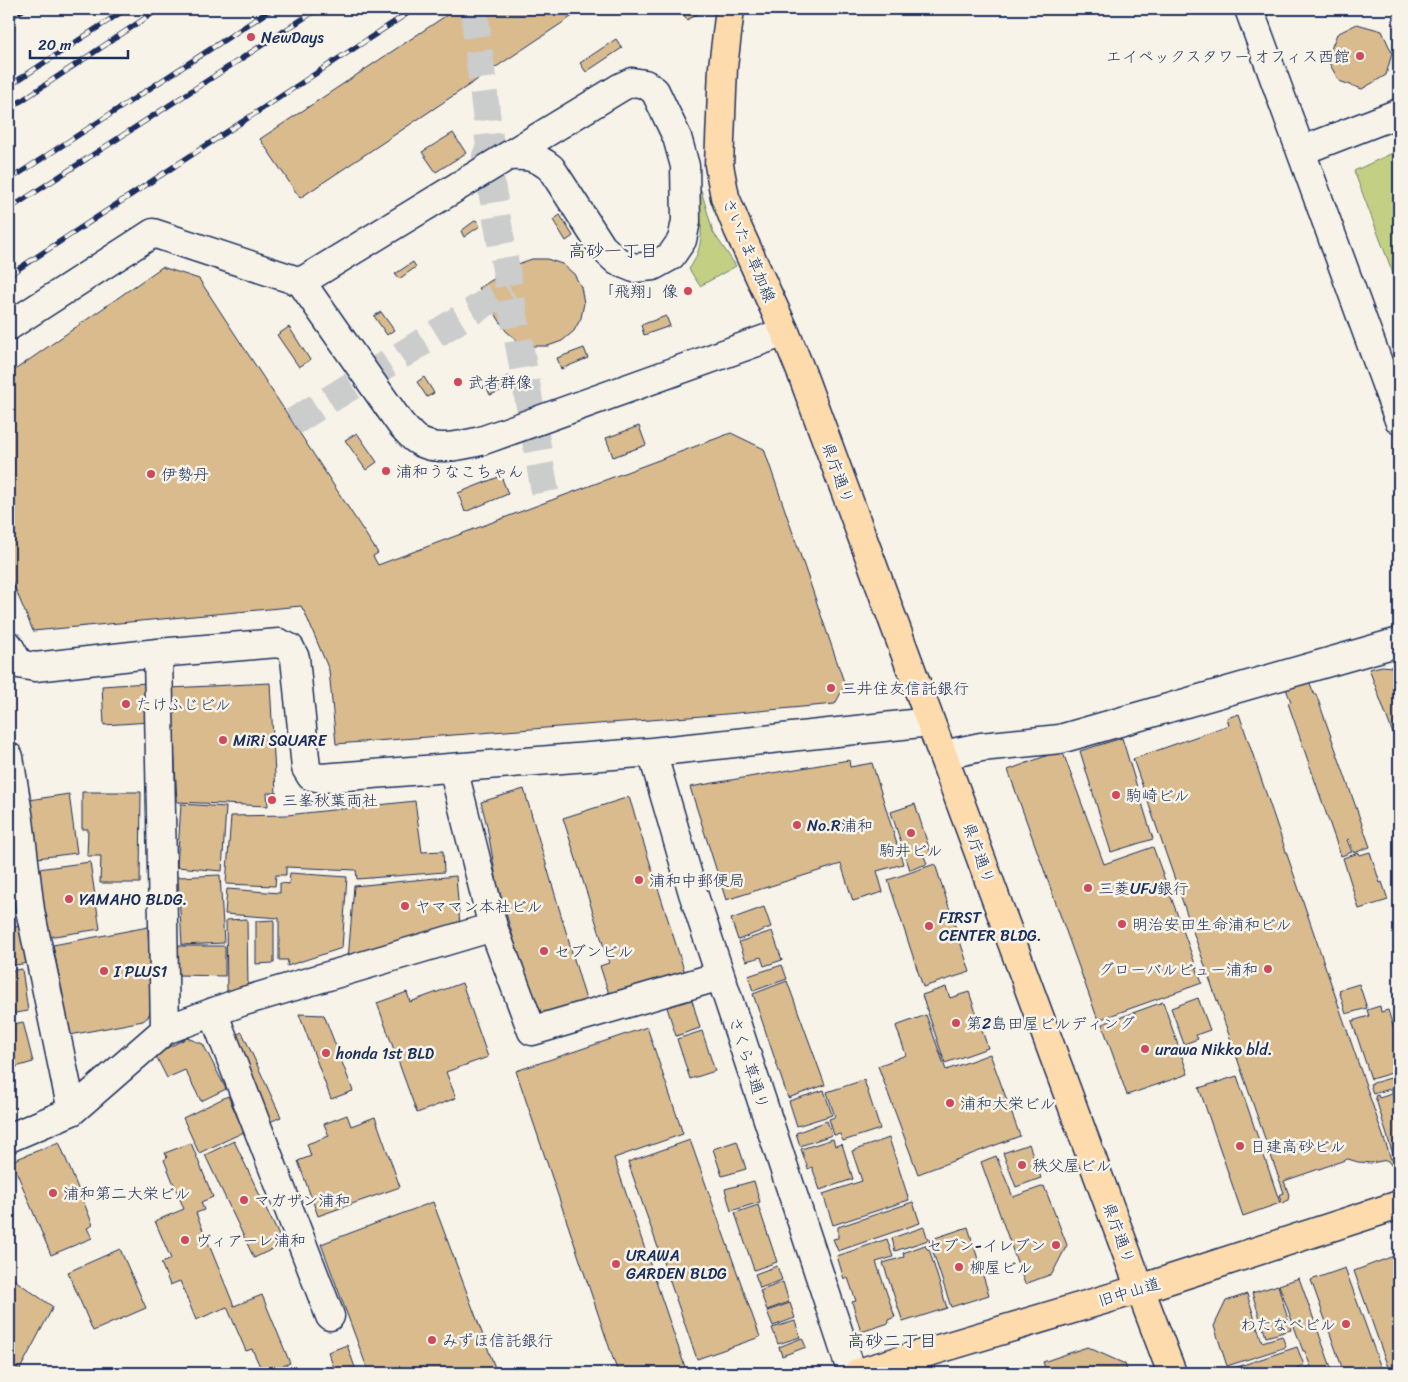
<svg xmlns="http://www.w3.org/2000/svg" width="1408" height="1382" font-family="Sriracha,'Klee One',sans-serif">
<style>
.green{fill:#c3d084;stroke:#6f8071}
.building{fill:#dabb8d;stroke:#1b2f5e}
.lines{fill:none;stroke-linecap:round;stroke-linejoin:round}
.minor-tunnel{stroke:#cbcccc;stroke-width:28;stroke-dasharray:28 14;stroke-linecap:butt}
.minor-casing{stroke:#1b2f5e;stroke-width:31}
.major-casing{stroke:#1b2f5e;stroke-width:31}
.highway-casing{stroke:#1b2f5e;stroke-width:31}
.minor{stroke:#f7f3e8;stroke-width:28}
.major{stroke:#fddbac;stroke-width:28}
.highway{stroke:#fddbac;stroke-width:28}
.rail-casing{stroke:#1b2f5e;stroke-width:5.5}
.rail{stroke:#f7f3e8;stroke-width:4;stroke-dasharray:11;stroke-linecap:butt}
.poi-dot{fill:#d1495b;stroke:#f7f3e8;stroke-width:2}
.labels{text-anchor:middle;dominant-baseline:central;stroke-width:5;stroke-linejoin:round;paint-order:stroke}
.poi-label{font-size:16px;fill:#1b2f5e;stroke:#f7f3e8;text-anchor:start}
.street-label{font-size:16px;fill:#1b2f5e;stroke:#f7f3e8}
.neighbourhood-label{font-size:18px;fill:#1b2f5e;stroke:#f7f3e8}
</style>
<rect width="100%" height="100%" fill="#f7f3e8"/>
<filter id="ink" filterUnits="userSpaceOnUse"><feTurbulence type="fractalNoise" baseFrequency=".02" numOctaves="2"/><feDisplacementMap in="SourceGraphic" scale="10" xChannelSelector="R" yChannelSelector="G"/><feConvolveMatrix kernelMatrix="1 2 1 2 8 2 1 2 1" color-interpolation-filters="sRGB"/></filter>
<g filter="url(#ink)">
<path class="green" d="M 1399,150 L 1399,289 L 1354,171 Z
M 697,187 L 701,190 L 713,232 L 736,266 L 700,286 L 689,269 C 701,253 703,234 700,215 C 698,206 695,197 697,187 Z"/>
<path class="building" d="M 456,9 L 583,9 L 300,198 L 260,139 Z
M 680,9 L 705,9 L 687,20 Z
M 1357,24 L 1382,31 L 1392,53 L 1386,75 L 1362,89 L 1339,81 L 1327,59 L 1337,34 Z
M 616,39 L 622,48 L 586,72 L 580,63 Z
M 453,133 L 466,153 L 436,172 L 422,152 Z
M 560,215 L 573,236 L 566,241 L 553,220 Z
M 476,220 L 480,226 L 464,237 L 461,231 Z
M 532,259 L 547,259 L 562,264 L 574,274 L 581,287 L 584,303 L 581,318 L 574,331 L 562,341 L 548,346 L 532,346 L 518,341 L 506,331 L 479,288 L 518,264 Z
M 413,262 L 416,267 L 399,279 L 395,274 Z
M 162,267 L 199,279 L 378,553 L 373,556 L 378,565 L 731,433 L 764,449 L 845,685 L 835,704 L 715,715 L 336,744 L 329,670 L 305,613 L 301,606 L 33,631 L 9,574 L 9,374 Z
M 381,312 L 394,330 L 387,335 L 374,316 Z
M 666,316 L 670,326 L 644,335 L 641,325 Z
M 289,327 L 310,360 L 299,367 L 277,335 Z
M 584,348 L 588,358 L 561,369 L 557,358 Z
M 509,376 L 513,386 L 490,395 L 486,385 Z
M 424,377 L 434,393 L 427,397 L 417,382 Z
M 639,426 L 646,445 L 613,457 L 606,438 Z
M 357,433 L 377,462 L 366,470 L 345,440 Z
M 501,476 L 508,494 L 465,512 L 458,493 Z
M 1382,666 L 1392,667 L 1399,673 L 1399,750 L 1369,669 Z
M 1308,678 L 1314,694 L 1316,694 L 1370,847 L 1354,853 L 1349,839 L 1347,840 L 1352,852 L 1341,856 L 1288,703 L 1291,702 L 1285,686 Z
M 147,683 L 150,722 L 104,725 L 102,686 Z
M 270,683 L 276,793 L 267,793 L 268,806 L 177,802 L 171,688 Z
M 1239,714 L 1391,1159 L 1394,1158 L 1397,1168 L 1392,1166 L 1387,1160 L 1371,1163 L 1358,1162 L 1348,1159 L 1284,1181 L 1289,1195 L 1288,1200 L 1282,1204 L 1279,1195 L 1284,1193 L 1133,759 L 1229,725 L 1227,718 Z
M 1122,738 L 1153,839 L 1111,852 L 1080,751 Z
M 1062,750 L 1104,864 L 1153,847 L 1202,983 L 1098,1020 L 1008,770 Z
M 849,760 L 850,767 L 872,763 L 903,864 L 877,871 L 883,892 L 853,901 L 841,864 L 726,900 L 690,787 Z
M 524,789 L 586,1000 L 536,1015 L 497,883 L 487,826 L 481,802 Z
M 82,792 L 141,792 L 140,883 L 100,883 L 101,856 L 87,856 L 88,829 L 82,829 Z
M 69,794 L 77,853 L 37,858 L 29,800 Z
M 629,797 L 685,973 L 618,995 L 617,991 L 609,994 L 600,966 L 609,963 L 563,818 Z
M 415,801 L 422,852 L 443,851 L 444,872 L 357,879 L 356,870 L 286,867 L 286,875 L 276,875 L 275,886 L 226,884 L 231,816 L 287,815 Z
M 181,804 L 226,807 L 222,871 L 177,867 Z
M 915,804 L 931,854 L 924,856 L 927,864 L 910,870 L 891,812 Z
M 1370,852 L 1380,883 L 1382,882 L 1388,900 L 1359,909 L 1343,858 L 1359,853 L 1360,855 Z
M 90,862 L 100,929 L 48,937 L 38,869 Z
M 935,864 L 970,972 L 923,987 L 888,880 Z
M 290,873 L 347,877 L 342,948 L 287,966 L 288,960 L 279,960 L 279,918 L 225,914 L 227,889 L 280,893 L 280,883 L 289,884 Z
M 220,875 L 224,943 L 182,945 L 178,877 Z
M 456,876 L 460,926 L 348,960 L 354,886 Z
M 764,907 L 771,927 L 738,940 L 731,919 Z
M 247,919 L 248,991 L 227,991 L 226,920 Z
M 274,920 L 274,963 L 256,964 L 256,921 Z
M 21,926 L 28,963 L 9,966 L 9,928 Z
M 148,927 L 151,1010 L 148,1017 L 143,1021 L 70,1035 L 53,945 Z
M 772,931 L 782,960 L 764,966 L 761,957 L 746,961 L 739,942 Z
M 177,946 L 225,946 L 225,976 L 178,975 Z
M 782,965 L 787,979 L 753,991 L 748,976 Z
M 22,969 L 28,1011 L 9,1014 L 9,971 Z
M 787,981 L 825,1085 L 788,1098 L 753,994 Z
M 462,983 L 488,1057 L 446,1072 L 456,1098 L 417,1113 L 377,1003 L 407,992 L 410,1002 Z
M 1359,984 L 1367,1008 L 1346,1014 L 1339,990 Z
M 946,987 L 950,998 L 969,992 L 988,1048 L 945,1063 L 922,995 Z
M 690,993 L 700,1028 L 676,1036 L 665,1001 Z
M 1198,998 L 1210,1030 L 1196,1035 L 1198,1039 L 1184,1044 L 1171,1008 Z
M 1163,1002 L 1188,1074 L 1127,1095 L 1102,1024 Z
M 1380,1006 L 1381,1012 L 1388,1010 L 1399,1046 L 1399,1055 L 1397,1056 L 1399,1071 L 1371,1079 L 1352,1021 L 1369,1016 L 1367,1010 Z
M 1399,1013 L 1399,1028 L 1395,1014 Z
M 299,1014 L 324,1015 L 353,1091 L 331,1099 Z
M 926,1015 L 946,1070 L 990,1054 L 1020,1136 L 918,1174 L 878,1066 L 906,1055 L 896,1026 Z
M 23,1022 L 33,1062 L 9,1069 L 9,1025 Z
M 647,1027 L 683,1134 L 614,1158 L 686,1370 L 677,1373 L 618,1373 L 516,1071 Z
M 702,1031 L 715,1071 L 690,1079 L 677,1039 Z
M 242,1032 L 281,1117 L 263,1125 L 224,1041 Z
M 187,1038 L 203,1044 L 226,1089 L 201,1101 L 185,1070 L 167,1078 L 155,1054 Z
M 1237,1076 L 1280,1203 L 1243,1216 L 1199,1088 Z
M 1394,1077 L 1397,1087 L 1373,1094 L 1370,1084 Z
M 864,1080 L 880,1129 L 843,1141 L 840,1134 L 834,1135 L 829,1119 L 835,1117 L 827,1092 Z
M 1399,1088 L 1399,1165 L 1397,1157 L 1394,1158 L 1375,1096 L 1378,1095 L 1379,1098 L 1392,1094 L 1392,1090 Z
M 824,1090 L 832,1115 L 797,1126 L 789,1101 Z
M 228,1096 L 244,1132 L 199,1153 L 183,1118 Z
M 347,1115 L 351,1126 L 375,1117 L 400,1187 L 318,1216 L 298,1161 L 311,1156 L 307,1144 L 329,1136 L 324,1124 Z
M 827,1121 L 832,1135 L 800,1146 L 796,1133 Z
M 889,1138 L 909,1200 L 833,1225 L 823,1194 L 862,1181 L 852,1151 Z
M 833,1139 L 835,1146 L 842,1144 L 853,1179 L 820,1190 L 812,1167 L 808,1169 L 801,1149 Z
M 690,1140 L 760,1337 L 697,1359 L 628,1162 Z
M 234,1141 L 283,1244 L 254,1258 L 205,1155 Z
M 737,1141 L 746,1169 L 722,1176 L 713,1149 Z
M 59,1142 L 93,1225 L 87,1228 L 92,1238 L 51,1255 L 12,1161 Z
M 191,1143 L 213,1197 L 201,1202 L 204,1210 L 196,1213 L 234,1306 L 262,1295 L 290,1363 L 263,1373 L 252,1349 L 246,1351 L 227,1307 L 196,1320 L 180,1281 L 170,1285 L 161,1263 L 171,1259 L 155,1221 L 184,1209 L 164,1160 L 167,1158 L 165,1153 Z
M 1029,1144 L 1041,1178 L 1016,1187 L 1003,1153 Z
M 996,1156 L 1013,1197 L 1044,1186 L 1067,1245 L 1052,1274 L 1025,1284 L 981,1162 Z
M 754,1181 L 760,1202 L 731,1211 L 725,1189 Z
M 433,1202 L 497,1373 L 369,1373 L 321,1244 Z
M 913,1202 L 920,1223 L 838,1251 L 833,1239 L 838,1238 L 838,1227 Z
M 758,1205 L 777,1262 L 754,1270 L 735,1213 Z
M 924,1227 L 928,1240 L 895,1251 L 892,1238 Z
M 968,1227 L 989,1295 L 951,1307 L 929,1240 Z
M 887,1239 L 893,1257 L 876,1262 L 895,1317 L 888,1320 L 889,1323 L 861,1332 L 852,1302 L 856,1301 L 848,1278 L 844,1279 L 837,1256 Z
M 925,1245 L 927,1249 L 929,1249 L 947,1308 L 903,1322 L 883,1263 L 904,1257 L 903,1253 Z
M 120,1249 L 146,1308 L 93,1331 L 68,1272 Z
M 1399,1254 L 1399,1373 L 1390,1373 L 1354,1271 Z
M 777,1266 L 782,1280 L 760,1288 L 755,1274 Z
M 1345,1268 L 1381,1368 L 1365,1373 L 1344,1373 L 1311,1280 Z
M 9,1276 L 53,1307 L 18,1373 L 9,1373 Z
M 1299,1278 L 1333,1373 L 1313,1373 L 1305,1351 L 1303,1351 L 1279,1285 Z
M 783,1282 L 789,1302 L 767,1310 L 760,1291 Z
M 1278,1285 L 1291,1330 L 1266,1337 L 1252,1293 Z
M 1247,1294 L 1262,1342 L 1282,1336 L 1286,1347 L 1227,1366 L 1214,1326 L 1226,1301 Z
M 790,1303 L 795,1318 L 773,1326 L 767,1311 Z
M 795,1321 L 800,1337 L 778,1344 L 772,1328 Z
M 802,1338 L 806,1347 L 782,1356 L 779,1347 Z
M 347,1345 L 357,1373 L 336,1373 L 328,1352 Z
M 1087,1347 L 1125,1364 L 1128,1373 L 1047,1373 L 1043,1362 Z
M 1297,1347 L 1304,1365 L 1283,1373 L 1230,1373 L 1228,1370 Z
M 1032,1366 L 1034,1373 L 1010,1373 Z
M 323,1367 L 326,1373 L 307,1373 Z
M 1308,1367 L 1310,1373 L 1289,1373 Z"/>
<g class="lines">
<path class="minor-tunnel" d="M 474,9 L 490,147 L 486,156 L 547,503
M 293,422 L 510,288"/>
<g class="minor-casing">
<path id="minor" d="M 1249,9 L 1399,420
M 1301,151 L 1399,113
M 508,156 C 528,155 536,156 551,168 L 602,247 L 617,261 L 634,268 L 653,266 L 671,256 L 682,240 L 686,221 L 685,166 L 677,137 L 655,91 L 645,84 L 632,82 L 621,87 L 301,282 L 400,423 C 404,428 409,433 414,438 C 433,453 460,446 481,441 L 785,332
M 9,326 L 153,233 L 301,282
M 9,646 L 19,664 L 35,667 L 158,653 L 279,643 L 290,648 L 295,658 L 306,768 L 311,776 L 322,778 L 652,752 L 930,722
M 158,653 L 165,1030
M 652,752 L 693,893 L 852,1373
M 943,755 L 981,747 L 1060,739 L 1399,642
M 9,757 L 19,820 L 30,910 L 72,1111
M 493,927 L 532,1031 L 720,976
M 213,1012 L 330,1316
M 9,1138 L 72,1111 L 165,1030 L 241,1002 L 493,927 L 453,768"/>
</g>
<g class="major-casing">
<path id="major" d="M 730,9 L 723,67 L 719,165 L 725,197 L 738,229 L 785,332 L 802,374 L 1140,1289 L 1399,1205"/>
</g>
<g class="highway-casing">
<path id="highway" d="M 858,1373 L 1140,1289 L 1172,1373"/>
</g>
<use href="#minor" class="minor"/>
<use href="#major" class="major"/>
<use href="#highway" class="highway"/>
<g class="rail-casing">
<path id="rail" d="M 9,19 L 24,9
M 9,86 L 126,9
M 9,109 L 159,9
M 9,180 L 272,9
M 9,209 L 318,9
M 9,275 L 414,9"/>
</g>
<use href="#rail" class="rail"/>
</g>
</g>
<g class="poi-dot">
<circle cx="251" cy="37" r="5"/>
<circle cx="1360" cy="56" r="5"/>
<circle cx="688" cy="291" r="5"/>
<circle cx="458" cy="382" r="5"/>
<circle cx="386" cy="471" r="5"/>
<circle cx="151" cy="474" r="5"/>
<circle cx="831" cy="688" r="5"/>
<circle cx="126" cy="704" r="5"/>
<circle cx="223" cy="740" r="5"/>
<circle cx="1116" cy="795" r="5"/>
<circle cx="272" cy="800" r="5"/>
<circle cx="797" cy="825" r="5"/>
<circle cx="911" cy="833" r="5"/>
<circle cx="639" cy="880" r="5"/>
<circle cx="1088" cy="888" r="5"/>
<circle cx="69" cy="899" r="5"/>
<circle cx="405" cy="906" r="5"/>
<circle cx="1122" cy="924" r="5"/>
<circle cx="929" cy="926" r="5"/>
<circle cx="544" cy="951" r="5"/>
<circle cx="1268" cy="969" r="5"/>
<circle cx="104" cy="971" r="5"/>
<circle cx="956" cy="1023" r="5"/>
<circle cx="1145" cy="1049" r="5"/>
<circle cx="326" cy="1053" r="5"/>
<circle cx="950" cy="1103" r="5"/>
<circle cx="1240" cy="1146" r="5"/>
<circle cx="1022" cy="1165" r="5"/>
<circle cx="53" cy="1193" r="5"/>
<circle cx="244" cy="1200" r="5"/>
<circle cx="185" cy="1240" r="5"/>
<circle cx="1056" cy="1245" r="5"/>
<circle cx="616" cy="1264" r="5"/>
<circle cx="959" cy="1267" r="5"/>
<circle cx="1346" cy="1324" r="5"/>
<circle cx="432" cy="1340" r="5"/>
</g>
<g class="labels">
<g class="poi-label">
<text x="261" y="37">NewDays</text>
<text x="1350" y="56" text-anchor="end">エイペックスタワー オフィス西館</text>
<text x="678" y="291" text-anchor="end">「飛翔」像</text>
<text x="468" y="382">武者群像</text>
<text x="396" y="471">浦和うなこちゃん</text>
<text x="161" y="474">伊勢丹</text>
<text x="841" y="688">三井住友信託銀行</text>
<text x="136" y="704">たけふじビル</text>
<text x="233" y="740">MiRi SQUARE</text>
<text x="1126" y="795">駒崎ビル</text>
<text x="282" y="800">三峯秋葉両社</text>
<text x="807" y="825">No.R浦和</text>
<text x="911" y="850" text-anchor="middle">駒井ビル</text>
<text x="649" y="880">浦和中郵便局</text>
<text x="1098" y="888">三菱UFJ銀行</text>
<text x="79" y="899">YAMAHO BLDG.</text>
<text x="415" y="906">ヤママン本社ビル</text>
<text x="939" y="917">FIRST<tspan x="939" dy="18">CENTER BLDG.</tspan></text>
<text x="1132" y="924">明治安田生命浦和ビル</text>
<text x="554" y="951">セブンビル</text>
<text x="1258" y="969" text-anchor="end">グローバルビュー浦和</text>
<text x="114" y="971">I PLUS1</text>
<text x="966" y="1023">第2島田屋ビルディング</text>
<text x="1155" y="1049">urawa Nikko bld.</text>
<text x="336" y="1053">honda 1st BLD</text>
<text x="960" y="1103">浦和大栄ビル</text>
<text x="1250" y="1146">日建高砂ビル</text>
<text x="1032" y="1165">秩父屋ビル</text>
<text x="63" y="1193">浦和第二大栄ビル</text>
<text x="254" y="1200">マガザン浦和</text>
<text x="195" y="1240">ヴィアーレ浦和</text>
<text x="1046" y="1245" text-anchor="end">セブン-イレブン</text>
<text x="626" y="1255">URAWA<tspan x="626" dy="18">GARDEN BLDG</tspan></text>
<text x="969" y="1267">柳屋ビル</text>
<text x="1336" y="1324" text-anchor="end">わたなべビル</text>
<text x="442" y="1340">みずほ信託銀行</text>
</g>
<g class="street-label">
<text transform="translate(749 250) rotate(67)">さいたま草加線</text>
<text transform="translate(838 473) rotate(70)">県庁通り</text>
<text transform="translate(979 853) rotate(70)">県庁通り</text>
<text transform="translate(749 1063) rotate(72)">さくら草通り</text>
<text transform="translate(1119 1233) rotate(70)">県庁通り</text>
<text transform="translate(1129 1292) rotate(-17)">旧中山道</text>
</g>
<g class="neighbourhood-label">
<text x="613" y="251">高砂一丁目</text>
<text x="892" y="1341">高砂二丁目</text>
</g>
</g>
<rect width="1408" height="1382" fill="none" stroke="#f7f3e8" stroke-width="30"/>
<rect x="15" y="15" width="1378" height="1352" fill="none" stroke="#1b2f5e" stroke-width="2" filter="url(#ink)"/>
<path d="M30 50v8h98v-8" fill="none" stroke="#1b2f5e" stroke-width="2.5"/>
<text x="38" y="50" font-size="15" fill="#1b2f5e" stroke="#f7f3e8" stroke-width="4" paint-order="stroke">20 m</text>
</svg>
